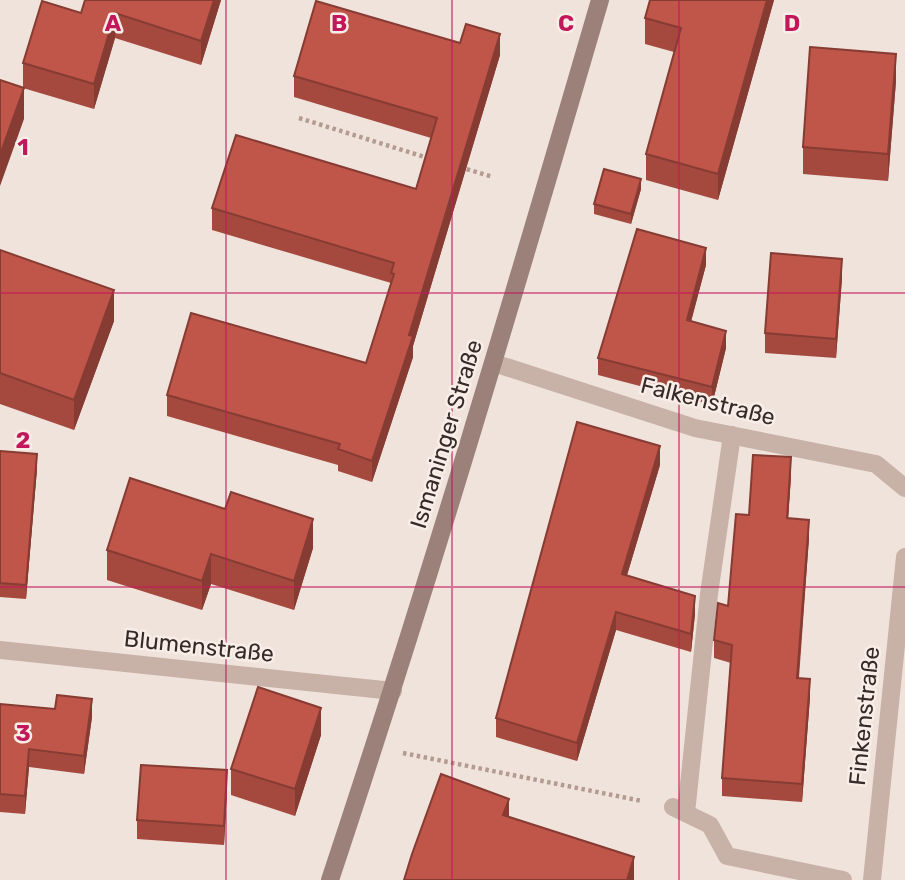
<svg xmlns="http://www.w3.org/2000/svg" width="905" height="880" font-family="Rubik,sans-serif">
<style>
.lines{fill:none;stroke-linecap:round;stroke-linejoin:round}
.path{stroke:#b39b92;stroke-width:4.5;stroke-dasharray:3.5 3.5;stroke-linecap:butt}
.lane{stroke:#c8b2a7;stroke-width:18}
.street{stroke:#c8b2a7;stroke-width:18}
.secondary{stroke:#9b8179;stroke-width:18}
.wall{fill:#a5493f}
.shaded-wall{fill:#863c33}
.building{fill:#c05549;stroke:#863c33;stroke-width:2}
.grid{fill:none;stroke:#c2185b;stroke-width:2;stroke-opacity:0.55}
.labels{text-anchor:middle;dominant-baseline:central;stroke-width:5;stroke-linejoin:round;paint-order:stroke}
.street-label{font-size:23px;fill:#352a27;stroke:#f8eee7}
.grid-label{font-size:23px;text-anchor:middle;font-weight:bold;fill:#c2185b;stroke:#f8eee7;stroke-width:5;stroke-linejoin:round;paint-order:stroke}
</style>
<rect width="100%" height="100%" fill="#f0e3db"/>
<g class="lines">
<path class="path" d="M 299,118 L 428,158
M 460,167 L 493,177
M 403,753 L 642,801"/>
<path class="lane" d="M 673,807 L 710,825 L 727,856 L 843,880
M 686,813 L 709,594 L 732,435"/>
<path class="street" d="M 494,363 L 695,428 L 876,464 L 905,488
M 0,650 L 393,691
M 872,880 L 905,557"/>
<path class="secondary" d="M 330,880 C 427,589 514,295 600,0"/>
</g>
<path class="wall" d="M 85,0 L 221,0 L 201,65 L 115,38 L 94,109 L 23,88 L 23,63 L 81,13 Z
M 774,0 L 718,200 L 646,180 L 646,154 L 674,52 L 645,44 L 645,18 Z
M 500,55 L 413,346 L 413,357 L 372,482 L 338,471 L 338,465 L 167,416 L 167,395 L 366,363 L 391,283 L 212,230 L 212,208 L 416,189 L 431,138 L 294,97 L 294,76 Z
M 896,81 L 888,181 L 803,174 L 803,147 Z
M 641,189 L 631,224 L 594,214 L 594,204 Z
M 0,250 L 114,321 L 74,430 L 0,404 Z
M 706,265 L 691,321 L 726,348 L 712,405 L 598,375 L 598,358 Z
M 842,278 L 836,358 L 765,353 L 765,333 Z
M 0,451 L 37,469 L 26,599 L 0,597 Z
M 660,465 L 627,575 L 695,614 L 691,652 L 616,630 L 577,761 L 496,737 L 496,718 Z
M 791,476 L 788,518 L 809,538 L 799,678 L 810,697 L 802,802 L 722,796 L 722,778 L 731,663 L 714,658 L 714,640 L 728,606 L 749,515 Z
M 313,548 L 294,610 L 211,584 L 202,610 L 107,580 L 107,550 Z
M 0,704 L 92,717 L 84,774 L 29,767 L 25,814 L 0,812 Z
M 321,735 L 295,816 L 231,795 L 231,769 Z
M 227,790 L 224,845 L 137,839 L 137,820 Z"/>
<path class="shaded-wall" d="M 214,0 L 221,0 L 201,65 L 201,41 Z
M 767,0 L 774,0 L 718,200 L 718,174 Z
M 115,13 L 115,38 L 94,109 L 94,84 Z
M 500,34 L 500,55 L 413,346 L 413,357 L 372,482 L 372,461 Z
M 896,54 L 896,81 L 888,181 L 888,154 Z
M 24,88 L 24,119 L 0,186 L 0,155 Z
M 641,179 L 641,189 L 631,224 L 631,214 Z
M 706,248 L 706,265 L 687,337 L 687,320 Z
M 842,259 L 842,278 L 836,358 L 836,339 Z
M 114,290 L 114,321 L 74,430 L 74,400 Z
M 726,331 L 726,348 L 712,405 L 712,387 Z
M 660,446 L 660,465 L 622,592 L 622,574 Z
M 37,454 L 37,469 L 26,599 L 26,585 Z
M 791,457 L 791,476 L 787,537 L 787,518 Z
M 313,519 L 313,548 L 294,610 L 294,581 Z
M 809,520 L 809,538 L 797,696 L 797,678 Z
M 211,554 L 211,584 L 202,610 L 202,581 Z
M 695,596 L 695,614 L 691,652 L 691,634 Z
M 616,612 L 616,630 L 577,761 L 577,743 Z
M 810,679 L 810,697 L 802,802 L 802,784 Z
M 92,699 L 92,717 L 84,774 L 84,756 Z
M 321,708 L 321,735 L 295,816 L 295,789 Z
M 29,749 L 29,767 L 25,814 L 25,796 Z
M 227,770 L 227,790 L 224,845 L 224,826 Z
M 509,799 L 509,823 L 503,815 Z
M 634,857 L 634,880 L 627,880 Z"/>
<path class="building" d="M 85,0 L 214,0 L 201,41 L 115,13 L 94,84 L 23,63 L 42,1 L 81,13 Z
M 650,0 L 767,0 L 718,174 L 646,154 L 681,28 L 645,18 Z
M 316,1 L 460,43 L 466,24 L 500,34 L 409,335 L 413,336 L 372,461 L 338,449 L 340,444 L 167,395 L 191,313 L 366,363 L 394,274 L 391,273 L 394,263 L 212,208 L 236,135 L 416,189 L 437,118 L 294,76 Z
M 810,47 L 896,54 L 888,154 L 803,147 Z
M 0,80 L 24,88 L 0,155 Z
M 604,169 L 641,179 L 631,214 L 594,204 Z
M 637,229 L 706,248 L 687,320 L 726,331 L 712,387 L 598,358 Z
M 0,250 L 114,290 L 74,400 L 0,373 Z
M 771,253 L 842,259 L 836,339 L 765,333 Z
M 577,422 L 660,446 L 622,574 L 695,596 L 691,634 L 616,612 L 577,743 L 496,718 Z
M 0,451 L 37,454 L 26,585 L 0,583 Z
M 753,455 L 791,457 L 787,518 L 809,520 L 797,678 L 810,679 L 802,784 L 722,778 L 732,645 L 714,640 L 718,603 L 728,606 L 736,514 L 749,515 Z
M 130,478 L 225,509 L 231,492 L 313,519 L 294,581 L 211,554 L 202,581 L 107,550 Z
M 258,687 L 321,708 L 295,789 L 231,769 Z
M 57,695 L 92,699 L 84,756 L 29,749 L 25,796 L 0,794 L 0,704 L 55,709 Z
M 141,765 L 227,770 L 224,826 L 137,820 Z
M 441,774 L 509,799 L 503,815 L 634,857 L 627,880 L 404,880 L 412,854 Z"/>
<path class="grid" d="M 226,0 L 226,880M 452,0 L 452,880M 679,0 L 679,880M 0,293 L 905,293M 0,587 L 905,587"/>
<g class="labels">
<g class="street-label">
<text transform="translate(708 401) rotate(14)">Falkenstraße</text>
<text transform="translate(446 434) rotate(-73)">Ismaninger Straße</text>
<text transform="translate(199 646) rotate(6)">Blumenstraße</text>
<text transform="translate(864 716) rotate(-84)">Finkenstraße</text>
</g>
</g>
<g class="grid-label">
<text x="113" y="31">A</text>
<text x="339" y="31">B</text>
<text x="566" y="31">C</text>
<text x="792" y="31">D</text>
<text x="23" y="155">1</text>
<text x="23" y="448">2</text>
<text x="23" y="741">3</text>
</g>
</svg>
